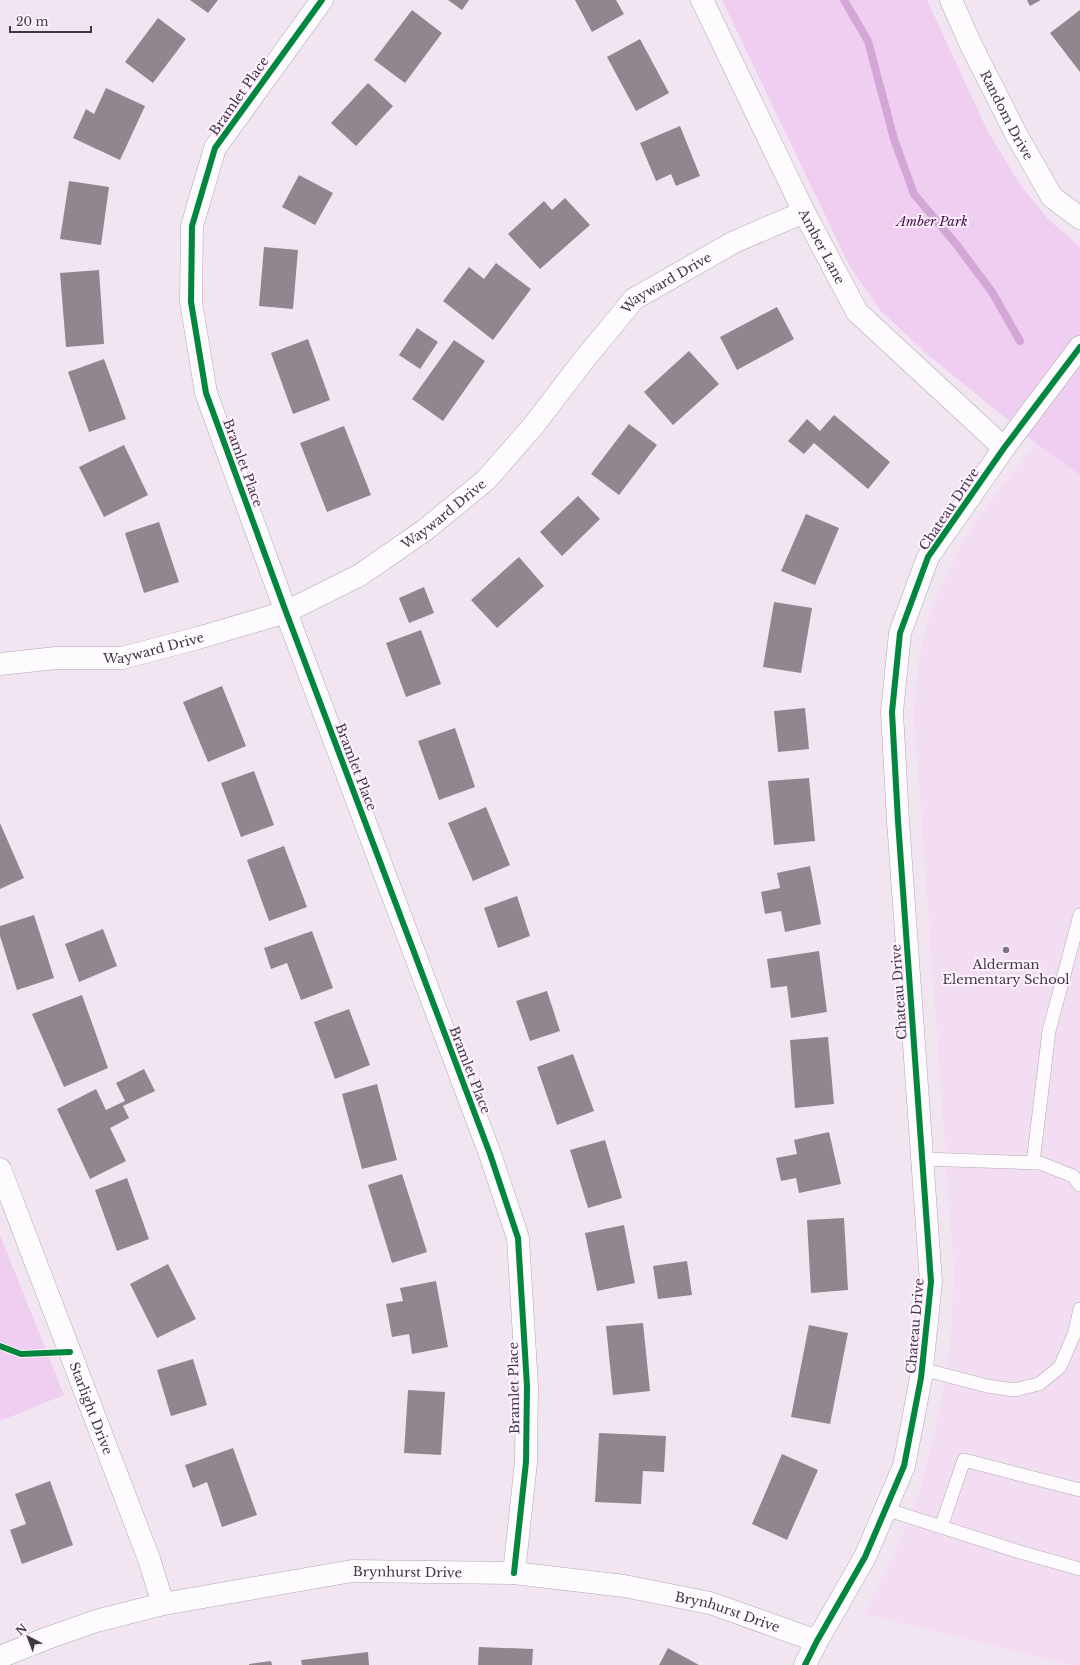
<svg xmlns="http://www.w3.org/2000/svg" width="1080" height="1665" font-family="'Libre Baskerville',serif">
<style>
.built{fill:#f3ddf3}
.green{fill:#f0cef1}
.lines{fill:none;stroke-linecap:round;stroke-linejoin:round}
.stream{stroke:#d2a6d5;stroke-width:8}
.building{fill:#8f868f}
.lane-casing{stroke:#b2a8b2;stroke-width:14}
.street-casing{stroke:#b2a8b2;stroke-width:23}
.lane{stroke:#fdfbfd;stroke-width:13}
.street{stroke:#fdfbfd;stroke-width:22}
.cycleway-casing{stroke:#fff1ff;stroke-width:8}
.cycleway{stroke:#00873e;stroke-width:6}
.poi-dot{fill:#7e747e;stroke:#fff1ff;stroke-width:1.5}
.labels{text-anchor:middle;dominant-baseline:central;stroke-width:4;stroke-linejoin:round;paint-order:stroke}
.street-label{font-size:13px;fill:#403740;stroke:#fff1ff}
.park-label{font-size:13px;font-style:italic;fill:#430e46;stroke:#fff1ff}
.poi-label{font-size:13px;fill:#403740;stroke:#fff1ff}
</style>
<rect width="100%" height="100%" fill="#f2e5f2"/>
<path class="built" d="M 1036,443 L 1080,475 L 1080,1665 L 1072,1665 L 864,1614 L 895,1552 L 920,1490 L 939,1412 L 950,1349 L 954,1273 L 914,713 L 919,658 L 932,607 L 962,542 L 997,492 Z"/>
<path class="green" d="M 722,0 L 927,0 L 988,132 L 1019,183 L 1048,219 L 1080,247 L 1080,475 L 1036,443 L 928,355 L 880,310 L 849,265 Z
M 0,1235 L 64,1395 L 0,1421 Z"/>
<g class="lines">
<path class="stream" d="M 844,0 L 868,41 L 894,139 L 914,194 L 956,244 L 992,292 L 1020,341"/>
</g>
<path class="building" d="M 190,0 L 218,0 L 208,13 Z
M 448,0 L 469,0 L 462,10 Z
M 575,0 L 616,0 L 624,14 L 592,32 Z
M 1027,0 L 1041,0 L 1030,6 Z
M 412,10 L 442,33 L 405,83 L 374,60 Z
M 1080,10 L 1080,72 L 1050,33 Z
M 158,18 L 186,39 L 153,83 L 125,62 Z
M 640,39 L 669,93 L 636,111 L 607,57 Z
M 368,83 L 393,106 L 356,146 L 331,123 Z
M 106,88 L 145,106 L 120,160 L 73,138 L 86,109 L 94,114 Z
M 680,126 L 700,176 L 676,186 L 671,174 L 656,181 L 640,143 Z
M 299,175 L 333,193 L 315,225 L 282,207 Z
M 69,181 L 109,187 L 101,245 L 60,239 Z
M 565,198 L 590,225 L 540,269 L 508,234 L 544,201 L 552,210 Z
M 264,247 L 298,250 L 293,309 L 259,306 Z
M 496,263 L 531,289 L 493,340 L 443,301 L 469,267 L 484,279 Z
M 99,270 L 104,344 L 66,347 L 60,273 Z
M 777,307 L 794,339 L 737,370 L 720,337 Z
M 417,328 L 438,342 L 420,369 L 399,355 Z
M 308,339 L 330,400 L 293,414 L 271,353 Z
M 454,340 L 485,361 L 443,421 L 412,399 Z
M 689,351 L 719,384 L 673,425 L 644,392 Z
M 104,359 L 126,419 L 89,432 L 68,372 Z
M 834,415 L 890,462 L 868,489 L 814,443 L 804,454 L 788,441 L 807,419 L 820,431 Z
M 629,424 L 657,445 L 619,495 L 591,474 Z
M 344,426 L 371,495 L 327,512 L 300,443 Z
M 124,445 L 148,495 L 104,517 L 79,467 Z
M 578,496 L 600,519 L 562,556 L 540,532 Z
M 806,514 L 839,528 L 815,585 L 781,571 Z
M 159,522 L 179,582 L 144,593 L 125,533 Z
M 519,557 L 544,586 L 497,628 L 471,600 Z
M 424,587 L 434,613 L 409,623 L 399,598 Z
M 774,602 L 812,608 L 801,673 L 763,667 Z
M 421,630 L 441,684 L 406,697 L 386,643 Z
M 222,686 L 246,746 L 208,762 L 183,702 Z
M 805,708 L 809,749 L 778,752 L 774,711 Z
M 455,728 L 475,787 L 439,800 L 418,741 Z
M 254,771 L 274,825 L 241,837 L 221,783 Z
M 809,778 L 815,841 L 774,845 L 768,781 Z
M 486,807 L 510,865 L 473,881 L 448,823 Z
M 0,823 L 24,878 L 0,889 Z
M 284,846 L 307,907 L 269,921 L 247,860 Z
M 810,866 L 821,924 L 785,932 L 781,911 L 765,914 L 761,892 L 780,888 L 777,873 Z
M 517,896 L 530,936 L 498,948 L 484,908 Z
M 34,915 L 54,978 L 17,990 L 0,936 L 0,926 Z
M 103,929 L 117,966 L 79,982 L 65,944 Z
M 312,931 L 333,988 L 301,1000 L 287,963 L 271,969 L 264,948 Z
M 819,951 L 827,1012 L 791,1018 L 787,986 L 771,988 L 767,959 Z
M 547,991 L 560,1031 L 530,1041 L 516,1001 Z
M 82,995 L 108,1068 L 64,1087 L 32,1014 Z
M 349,1009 L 370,1065 L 335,1079 L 314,1022 Z
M 828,1037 L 834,1104 L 795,1108 L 790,1040 Z
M 573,1054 L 594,1111 L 557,1125 L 537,1067 Z
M 144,1069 L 155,1091 L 123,1106 L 129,1118 L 110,1128 L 126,1161 L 90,1179 L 57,1109 L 96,1089 L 106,1110 L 125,1101 L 116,1083 Z
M 377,1084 L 397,1160 L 362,1169 L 342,1094 Z
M 829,1132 L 841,1184 L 799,1193 L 796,1178 L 781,1181 L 776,1158 L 797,1154 L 794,1140 Z
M 605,1140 L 622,1198 L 588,1208 L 570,1150 Z
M 402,1174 L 427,1252 L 392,1263 L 368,1185 Z
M 127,1178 L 149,1239 L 117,1251 L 95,1190 Z
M 844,1218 L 848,1290 L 811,1293 L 807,1220 Z
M 624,1225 L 635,1283 L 597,1291 L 585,1233 Z
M 687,1261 L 692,1295 L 658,1299 L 653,1266 Z
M 168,1264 L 196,1319 L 157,1338 L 130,1284 Z
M 436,1281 L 448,1347 L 412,1354 L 409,1334 L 392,1337 L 386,1304 L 403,1301 L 400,1288 Z
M 643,1323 L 650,1391 L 613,1395 L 606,1326 Z
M 809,1325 L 848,1333 L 830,1424 L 791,1417 Z
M 193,1359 L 207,1405 L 171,1416 L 157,1370 Z
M 408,1390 L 445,1392 L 441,1455 L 404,1453 Z
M 599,1433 L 666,1436 L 664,1472 L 643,1471 L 641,1504 L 595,1502 Z
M 233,1448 L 257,1515 L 222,1527 L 207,1482 L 193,1488 L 185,1465 Z
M 782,1454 L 818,1470 L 787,1540 L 752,1524 Z
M 50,1481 L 73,1545 L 22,1564 L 10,1530 L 26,1524 L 15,1494 Z
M 479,1647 L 533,1649 L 532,1665 L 478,1665 Z
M 668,1648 L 699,1665 L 659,1665 Z
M 368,1652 L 369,1665 L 302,1665 L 301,1660 Z
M 271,1661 L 272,1665 L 249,1665 L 249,1664 Z"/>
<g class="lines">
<g class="lane-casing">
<path id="lane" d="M 922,1159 L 1040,1163 L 1073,1176 L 1080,1185
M 1033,1163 L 1049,1031 L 1080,915
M 922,1369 L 987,1386 L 1014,1390 L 1039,1384 L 1060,1367 L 1075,1332 L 1080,1309
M 885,1509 L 1020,1552 L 1080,1569
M 941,1527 L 964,1460 L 1080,1490"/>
</g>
<g class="street-casing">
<g id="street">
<path d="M 322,0 L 215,148 L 192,226 L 191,302 L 206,393 L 286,612 L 490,1154 L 518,1238 L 527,1386 L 526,1462 L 514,1573"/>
<path id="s1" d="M 702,0 L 804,212 L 857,312 L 1004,448"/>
<path id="s2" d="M 951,0 L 971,45 L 1017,136 L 1052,197 L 1080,218"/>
<path id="s3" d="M 0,664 L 56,658 L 122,658 L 198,638 L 286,612 L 360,575 L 425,530 L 486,480 L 534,425 L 583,361 L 634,299 L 734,242 L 804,212"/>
<path id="s4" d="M 0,1169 L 149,1559 L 163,1604"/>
<path id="s5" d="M 0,1657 L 45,1639 L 96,1621 L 163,1604 L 352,1571 L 514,1573 L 624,1586 L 710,1603 L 817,1641"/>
<path d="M 805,1665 L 817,1641 L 865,1557 L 904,1466 L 921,1378 L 931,1282 L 898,821 L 892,712 L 900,633 L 928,557 L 1004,448 L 1080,347"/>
</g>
</g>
<use href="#lane" class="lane"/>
<use href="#street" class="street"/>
<g class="cycleway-casing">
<path id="cycleway" d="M 322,0 L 215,148 L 192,226 L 191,302 L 206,393 L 286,612 L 490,1154 L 518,1238 L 527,1386 L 526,1462 L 514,1573
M 0,1346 L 21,1354 L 70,1352
M 805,1665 L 817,1641 L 865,1557 L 904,1466 L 921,1378 L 931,1282 L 898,821 L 892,712 L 900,633 L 928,557 L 1004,448 L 1080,347"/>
</g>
<use href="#cycleway" class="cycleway"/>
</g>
<circle class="poi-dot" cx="1006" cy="950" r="4"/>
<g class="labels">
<g class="street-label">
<text transform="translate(239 96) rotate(-55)">Bramlet Place</text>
<text stroke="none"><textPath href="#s2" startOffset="128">Random Drive</textPath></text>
<text stroke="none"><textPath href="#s1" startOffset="274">Amber Lane</textPath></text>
<text stroke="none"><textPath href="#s3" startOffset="803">Wayward Drive</textPath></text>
<text transform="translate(243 463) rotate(70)">Bramlet Place</text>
<text transform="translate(949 509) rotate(-56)">Chateau Drive</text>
<text stroke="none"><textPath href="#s3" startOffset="479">Wayward Drive</textPath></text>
<text stroke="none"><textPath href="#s3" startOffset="155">Wayward Drive</textPath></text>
<text transform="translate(356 767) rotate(69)">Bramlet Place</text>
<text transform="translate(899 992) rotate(-94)">Chateau Drive</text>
<text transform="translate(470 1070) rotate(69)">Bramlet Place</text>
<text transform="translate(915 1326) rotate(-85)">Chateau Drive</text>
<text transform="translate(514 1388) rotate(-91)">Bramlet Place</text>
<text stroke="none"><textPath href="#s4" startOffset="256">Starlight Drive</textPath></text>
<text stroke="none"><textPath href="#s5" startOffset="419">Brynhurst Drive</textPath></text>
<text stroke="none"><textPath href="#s5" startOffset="743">Brynhurst Drive</textPath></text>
</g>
<g class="park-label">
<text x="932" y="221">Amber Park</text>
</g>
<g class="poi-label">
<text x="1006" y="964">Alderman<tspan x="1006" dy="15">Elementary School</tspan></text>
</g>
</g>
<g transform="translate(28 1637) rotate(318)" stroke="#fff1ff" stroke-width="3" paint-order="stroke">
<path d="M0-3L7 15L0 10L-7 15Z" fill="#403740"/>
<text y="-6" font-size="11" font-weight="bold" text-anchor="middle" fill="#403740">N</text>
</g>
<path d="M10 26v6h81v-6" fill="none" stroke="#403740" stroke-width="2"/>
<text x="16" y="26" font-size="12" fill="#403740" stroke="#fff1ff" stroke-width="3" paint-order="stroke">20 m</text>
</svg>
